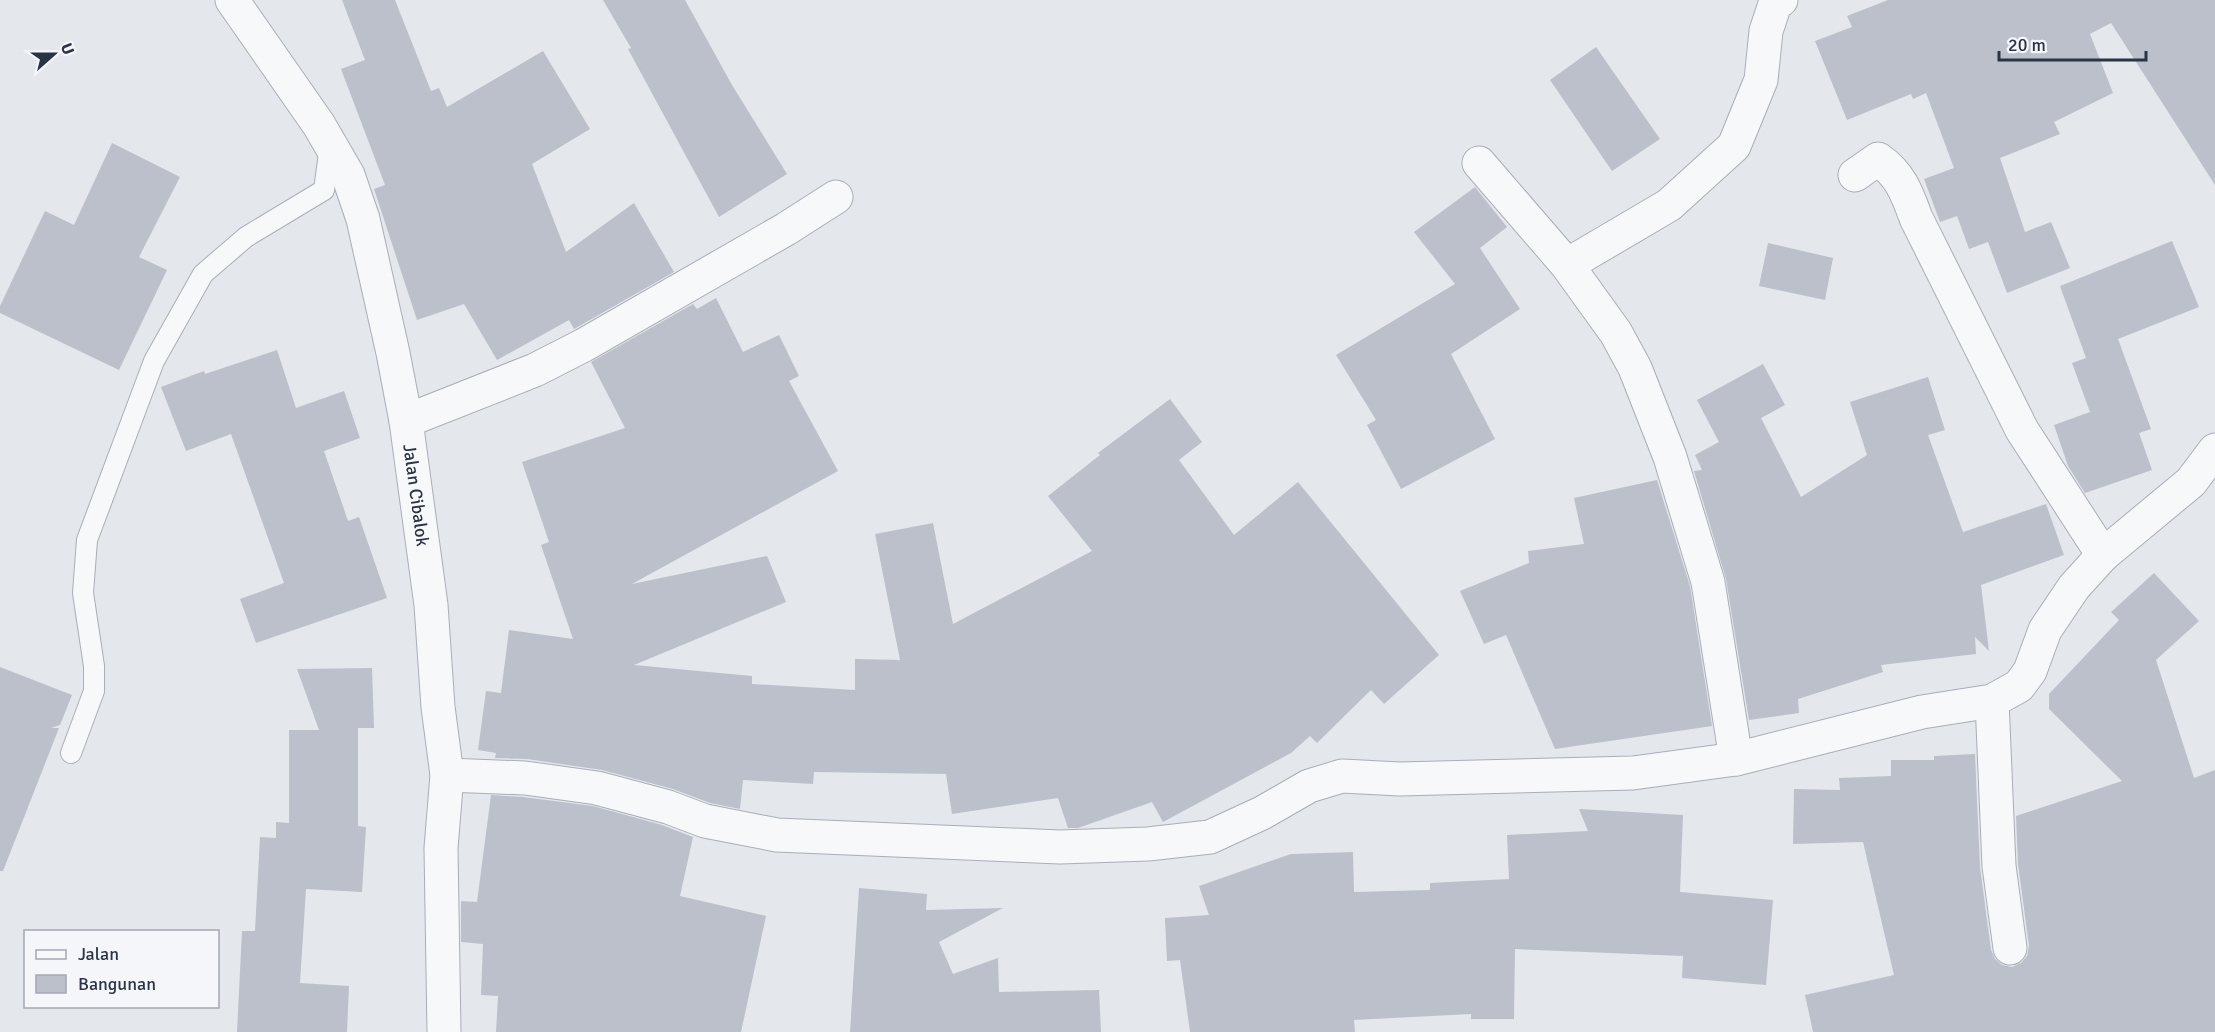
<svg xmlns="http://www.w3.org/2000/svg" width="2215" height="1032" font-family="Signika,sans-serif">
<style>
.building{fill:#bbc0ca}
.lines{fill:none;stroke-linecap:round;stroke-linejoin:round}
.lane-casing{stroke:#a9aeb7;stroke-width:22}
.street-casing{stroke:#a9aeb7;stroke-width:35}
.lane{stroke:#f7f8fa;stroke-width:20}
.street{stroke:#f7f8fa;stroke-width:33}
.labels{text-anchor:middle;dominant-baseline:central;stroke-width:6;stroke-linejoin:round;paint-order:stroke}
.street-label{font-size:18px;fill:#2b3445;stroke:#f4f6f9}
</style>
<rect width="100%" height="100%" fill="#e4e7ec"/>
<path class="building" d="M 342,0 L 395,0 L 431,91 L 439,88 L 447,107 L 543,51 L 590,129 L 532,164 L 566,252 L 634,203 L 674,272 L 574,329 L 569,320 L 497,360 L 464,304 L 417,320 L 374,189 L 385,185 L 341,69 L 365,60 Z
M 603,0 L 685,0 L 732,85 L 787,174 L 719,217 L 628,49 L 631,48 Z
M 1888,0 L 2215,0 L 2215,185 L 2111,23 L 2090,34 L 2113,93 L 2054,122 L 2060,134 L 2000,158 L 2025,232 L 2051,222 L 2070,268 L 2007,293 L 1988,242 L 1969,249 L 1957,216 L 1940,222 L 1924,179 L 1954,168 L 1926,93 L 1913,99 L 1911,94 L 1847,120 L 1815,41 L 1852,27 L 1847,16 Z
M 1596,47 L 1660,139 L 1612,171 L 1550,80 Z
M 112,143 L 180,177 L 139,257 L 167,270 L 119,370 L 0,313 L 0,306 L 45,211 L 74,225 Z
M 1475,187 L 1507,227 L 1480,248 L 1520,309 L 1451,354 L 1495,439 L 1401,489 L 1367,425 L 1376,420 L 1336,355 L 1455,284 L 1414,232 Z
M 2172,241 L 2199,307 L 2118,339 L 2151,429 L 2139,433 L 2152,470 L 2085,493 L 2068,466 L 2054,425 L 2090,412 L 2072,363 L 2086,358 L 2060,286 Z
M 1768,243 L 1833,258 L 1825,300 L 1759,286 Z
M 716,298 L 743,352 L 779,335 L 799,376 L 789,381 L 838,471 L 632,584 L 767,556 L 786,602 L 634,665 L 752,676 L 752,684 L 855,690 L 855,659 L 900,660 L 875,534 L 933,523 L 953,624 L 1092,551 L 1048,496 L 1100,455 L 1098,453 L 1170,399 L 1202,442 L 1179,460 L 1234,535 L 1298,482 L 1439,655 L 1384,704 L 1371,690 L 1317,743 L 1310,736 L 1291,753 L 1163,822 L 1152,802 L 1078,828 L 1068,828 L 1058,798 L 952,814 L 946,774 L 814,772 L 813,784 L 743,780 L 740,809 L 710,803 L 673,789 L 602,770 L 527,759 L 495,758 L 496,753 L 478,750 L 486,691 L 501,693 L 509,630 L 573,639 L 541,545 L 549,542 L 522,462 L 625,428 L 591,362 L 693,304 L 697,309 Z
M 277,350 L 296,408 L 344,391 L 360,438 L 324,451 L 348,521 L 359,517 L 387,598 L 256,643 L 240,599 L 284,583 L 231,434 L 186,451 L 161,387 L 204,371 L 205,374 Z
M 1763,364 L 1785,405 L 1761,418 L 1801,497 L 1867,455 L 1850,402 L 1928,377 L 1945,430 L 1928,435 L 1963,532 L 2046,504 L 2064,555 L 1981,585 L 1989,651 L 1975,637 L 1976,654 L 1881,665 L 1883,672 L 1798,699 L 1799,713 L 1749,720 L 1726,579 L 1694,471 L 1702,470 L 1695,455 L 1719,442 L 1697,400 Z
M 1657,480 L 1690,586 L 1712,726 L 1555,749 L 1506,635 L 1484,644 L 1460,591 L 1529,563 L 1528,551 L 1584,544 L 1574,498 Z
M 2154,573 L 2199,621 L 2156,660 L 2194,778 L 2215,770 L 2215,1032 L 1813,1032 L 1805,995 L 1894,975 L 1863,842 L 1793,844 L 1794,789 L 1840,790 L 1839,778 L 1891,776 L 1891,760 L 1934,760 L 1934,756 L 1975,754 L 1980,867 L 1991,950 L 1995,959 L 2002,965 L 2012,967 L 2021,963 L 2027,956 L 2029,946 L 2018,864 L 2016,816 L 2122,781 L 2049,709 L 2049,694 L 2119,620 L 2111,612 Z
M 0,667 L 72,695 L 60,725 L 51,728 L 59,728 L 3,871 L 0,871 Z
M 372,668 L 374,728 L 358,728 L 358,826 L 366,827 L 362,892 L 306,889 L 300,983 L 349,986 L 347,1032 L 237,1032 L 242,931 L 255,931 L 260,837 L 276,838 L 276,822 L 289,823 L 289,730 L 319,730 L 297,669 Z
M 491,795 L 523,797 L 593,806 L 662,825 L 693,837 L 680,896 L 766,916 L 741,1032 L 496,1032 L 498,996 L 481,995 L 483,944 L 461,942 L 461,901 L 477,902 Z
M 1579,809 L 1683,815 L 1680,892 L 1773,900 L 1766,985 L 1682,978 L 1683,956 L 1515,949 L 1514,1019 L 1471,1019 L 1471,1014 L 1354,1020 L 1355,1032 L 1190,1032 L 1180,960 L 1167,961 L 1165,918 L 1209,915 L 1199,886 L 1291,854 L 1353,852 L 1354,892 L 1430,890 L 1430,883 L 1509,879 L 1507,835 L 1588,831 Z
M 859,888 L 927,894 L 926,910 L 1003,908 L 939,942 L 953,974 L 998,958 L 999,992 L 1099,990 L 1101,1032 L 850,1032 Z"/>
<g class="lines">
<g class="lane-casing">
<path id="lane" d="M 71,753 L 94,691 L 94,666 L 83,593 L 87,540 L 154,361 L 203,274 L 246,237 L 324,190 L 330,146"/>
</g>
<g class="street-casing">
<g id="street">
<path id="s1" d="M 232,0 L 319,125 L 348,175 L 363,219 L 393,353 L 406,421 L 431,605 L 438,707 L 447,775 L 441,848 L 444,1032"/>
<path d="M 1479,163 L 1567,265 L 1616,333 L 1635,368 L 1670,457 L 1708,582 L 1736,759"/>
<path d="M 1855,175 L 1878,159 C 1900,174 1907,193 1916,218 L 2022,430 L 2103,555"/>
<path d="M 1567,265 L 1669,205 L 1734,146 L 1761,80 L 1766,31 L 1775,4 L 1781,0"/>
<path d="M 406,421 L 535,370 L 584,345 L 786,229 L 836,197"/>
<path d="M 1992,701 L 1999,866 L 2010,948"/>
<path d="M 447,775 L 525,778 L 597,788 L 668,807 L 705,821 L 777,835 L 1060,847 L 1148,844 L 1210,837 L 1262,813 L 1309,786 L 1342,776 L 1400,779 L 1633,773 L 1736,759 L 1922,712 L 1992,701 L 2019,686 L 2030,671 L 2045,630 L 2074,587 L 2103,555 L 2191,482 L 2215,450"/>
</g>
</g>
<use href="#lane" class="lane"/>
<use href="#street" class="street"/>
</g>
<g class="labels">
<g class="street-label">
<text stroke="none"><textPath href="#s1" startOffset="538">Jalan Cibalok</textPath></text>
</g>
</g>
<rect x="24" y="930" width="195" height="78" fill="#f4f6f9" stroke="#a4a8b1" stroke-width="1.5"/>
<rect x="36" y="950" width="30" height="9" fill="#f7f8fa" stroke="#a4a8b1" stroke-width="1.5"/>
<text x="78" y="960" font-size="18" fill="#2b3445">Jalan</text>
<rect x="36" y="975" width="30" height="18" fill="#bbc0ca" stroke="#a4a8b1" stroke-width="1.5"/>
<text x="78" y="990" font-size="18" fill="#2b3445">Bangunan</text>
<g transform="translate(54 54) rotate(69)" stroke="#f4f6f9" stroke-width="4.5" paint-order="stroke">
<path d="M0-4.5L10 22L0 15L-10 22Z" fill="#2b3445"/>
<text y="-9" font-size="16" font-weight="bold" text-anchor="middle" fill="#2b3445">U</text>
</g>
<path d="M1999 51v9h147v-9" fill="none" stroke="#2b3445" stroke-width="3"/>
<text x="2008" y="51" font-size="18" fill="#2b3445" stroke="#f4f6f9" stroke-width="4.5" paint-order="stroke">20 m</text>
</svg>
